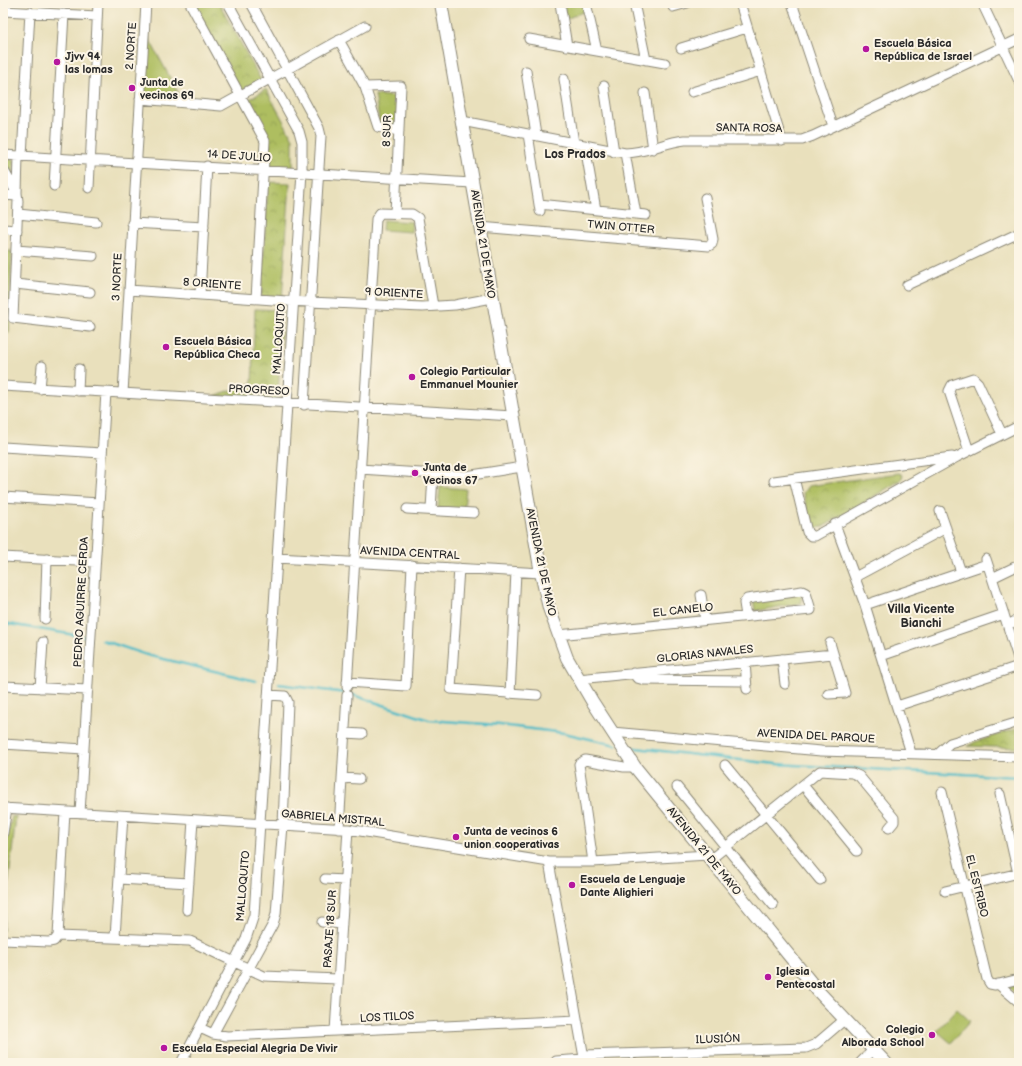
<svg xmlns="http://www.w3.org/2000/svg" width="1022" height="1066" font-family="'Balsamiq Sans',sans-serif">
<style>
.grass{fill:#aebe61;stroke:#6c7446}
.park{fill:url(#park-crowns);stroke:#6c7446}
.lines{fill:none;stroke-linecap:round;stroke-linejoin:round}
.stream{stroke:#4ebbc7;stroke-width:2.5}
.minor-casing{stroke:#8a8674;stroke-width:11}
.major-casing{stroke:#8a8674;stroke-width:14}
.minor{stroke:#fff;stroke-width:9}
.major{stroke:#fff;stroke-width:12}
.poi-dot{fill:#b5179e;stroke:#fcf5e5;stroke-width:1.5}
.labels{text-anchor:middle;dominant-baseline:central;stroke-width:4;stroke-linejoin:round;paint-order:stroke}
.poi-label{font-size:11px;font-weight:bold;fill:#2b2b2b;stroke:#fcf5e5;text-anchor:start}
.street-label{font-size:11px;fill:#2b2b2b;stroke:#fcf5e5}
.neighbourhood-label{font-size:12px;font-weight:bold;fill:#2b2b2b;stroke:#fcf5e5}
</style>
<defs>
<pattern id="park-crowns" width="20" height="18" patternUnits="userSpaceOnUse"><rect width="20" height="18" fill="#aebe61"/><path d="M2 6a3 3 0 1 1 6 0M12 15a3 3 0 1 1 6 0" fill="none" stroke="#8e9b50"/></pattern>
</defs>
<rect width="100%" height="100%" fill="#fcf5e5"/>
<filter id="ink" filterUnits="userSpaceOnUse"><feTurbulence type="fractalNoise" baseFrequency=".025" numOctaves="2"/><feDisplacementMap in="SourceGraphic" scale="8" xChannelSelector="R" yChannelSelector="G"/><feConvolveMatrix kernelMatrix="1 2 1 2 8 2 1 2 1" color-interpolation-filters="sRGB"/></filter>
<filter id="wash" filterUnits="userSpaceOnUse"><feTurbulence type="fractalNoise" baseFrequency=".012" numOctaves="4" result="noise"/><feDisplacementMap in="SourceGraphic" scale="16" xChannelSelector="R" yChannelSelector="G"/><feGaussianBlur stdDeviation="0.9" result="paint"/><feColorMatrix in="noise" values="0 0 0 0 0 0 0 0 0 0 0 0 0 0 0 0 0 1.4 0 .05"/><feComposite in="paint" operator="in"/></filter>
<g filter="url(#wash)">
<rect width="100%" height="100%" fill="#e9e0bc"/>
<path class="grass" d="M 563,3 L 582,3 L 585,11 L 566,19 Z
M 147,35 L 181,98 L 142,94 Z
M 375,95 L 400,97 L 398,128 L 380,126 Z
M 3,159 L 14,159 L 13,177 L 3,162 Z
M 383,220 L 412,222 L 411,232 L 382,230 Z
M 3,251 L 12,251 L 9,333 L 3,333 Z
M 440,487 L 466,489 L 464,510 L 438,508 Z
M 800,591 L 802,603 L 755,611 L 753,598 Z
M 12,816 L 16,817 L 3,931 L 3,856 Z
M 1019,985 L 1019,997 L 1008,987 Z
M 957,1009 L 970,1021 L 951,1043 L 937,1031 Z"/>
<path class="park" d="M 192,3 L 219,3 L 261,80 L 241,91 Z
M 266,89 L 293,139 L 293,169 L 270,168 L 270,145 L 247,101 Z
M 268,182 L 290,183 L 282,300 L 261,298 Z
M 255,309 L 282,310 L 278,399 L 214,396 L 252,383 Z
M 899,473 L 903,475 L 901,480 L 823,527 L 814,528 L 811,525 L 803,493 L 808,486 Z
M 1019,728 L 1019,748 L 968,746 L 975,742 Z"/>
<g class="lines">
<path class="stream" d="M 3,623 L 87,637
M 102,640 L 147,655 L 256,681
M 279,684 L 345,693
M 350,694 L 429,720 L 500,725 L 564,733 L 616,745
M 627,747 L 776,764 L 1019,777"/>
</g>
</g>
<g filter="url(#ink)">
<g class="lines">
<g class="minor-casing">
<path id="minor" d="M 190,3 L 265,141 L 256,299
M 251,3 L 319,128 L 321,136 L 304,405
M 560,3 L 567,46
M 586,3 L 597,51
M 634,3 L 646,60
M 740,3 L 782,141
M 792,3 L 833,126
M 982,3 L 1019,81
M 673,7 L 687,3
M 3,11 L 97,16
M 529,39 L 665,63
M 339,40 L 365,87 L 378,127 L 399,131
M 681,48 L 747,28
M 526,71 L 536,135
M 564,79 L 574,143
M 604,86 L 614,152
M 365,87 L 401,86 L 395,213
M 692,92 L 761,71
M 645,93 L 653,149
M 140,99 L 221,106 L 365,26
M 462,121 L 625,153 C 647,153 664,142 685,140 L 802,140 L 813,136 L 1019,39
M 528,134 L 540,211
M 585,146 L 596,210
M 625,153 L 636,214
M 3,155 L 472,183
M 18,156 L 17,193 L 18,201 L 13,318 L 90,327
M 22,156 L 30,12
M 3,169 L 16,192
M 54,186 L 64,14
M 89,188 L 98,3
M 3,195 L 17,196
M 539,204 L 646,215
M 18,214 L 96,222
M 132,223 L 204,227
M 480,227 L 709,246 L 712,244 L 713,239 L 705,198
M 3,229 L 17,230
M 16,250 L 93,256
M 15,284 L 90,292
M 907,285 L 1019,233
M 129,290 L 287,301 L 422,307 L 455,305 L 492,298
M 200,295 L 207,166
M 3,386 L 513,416
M 40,389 L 42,366
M 78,391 L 79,369
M 123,393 L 146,3
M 3,447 L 102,453
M 969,451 L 949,391 L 952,385 L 973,378 L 978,383 L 1002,434
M 360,469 L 466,476 L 522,467
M 794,478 L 807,532 L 811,536 L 815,536 L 957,457 L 1019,426
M 774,481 L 952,457
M 3,497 L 99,503
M 407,509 L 474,513
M 431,510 L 433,474
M 940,511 L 961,572
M 835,524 L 865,605 L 911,753
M 3,557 L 95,562
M 277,558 L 541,573
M 986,559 L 1019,661
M 459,568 L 451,689 L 537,695
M 855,577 L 946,528
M 992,578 L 1019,565
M 701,595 L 705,620
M 865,605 L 987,564
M 45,619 L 47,559
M 1008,625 L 1019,619
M 558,635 L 811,610 L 806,593 L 802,591 L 747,599 L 744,603 L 746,616
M 881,656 L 1004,614
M 782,659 L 785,684
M 745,662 L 747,689
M 633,673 L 637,678 L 644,680 L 746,681
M 578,679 L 833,654
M 347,682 L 406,686 L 412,565
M 3,686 L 88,690
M 347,687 L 376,219 L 380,213 L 412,214 L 418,218 L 433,306
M 40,688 L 43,642
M 510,694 L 516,572
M 828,694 L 845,693 L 830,643
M 897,706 L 1019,666
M 612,732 L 821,751 L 1019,757
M 345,733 L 362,734
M 3,744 L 84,749
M 938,754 L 950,743 L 1019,722
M 725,765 L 820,880
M 342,778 L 359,779
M 803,785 L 857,851
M 677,787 L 773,905
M 942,792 L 987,979 L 990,984 L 995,985 L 1019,979
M 1000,794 L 1019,878
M 3,808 L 348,829 L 549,862 L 593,862 L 708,855
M 80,813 L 106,392
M 339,829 L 347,695
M 3,833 L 7,808
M 711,859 L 820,771 L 852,773 L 859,776 L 894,818 L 894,822 L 889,828
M 549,862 L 585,1063
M 593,862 L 579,764 L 585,760 L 624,767 L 635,767
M 119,879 L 189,883
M 325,879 L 345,880
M 945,891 L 1019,873
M 187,910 L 193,820
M 322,922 L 342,924
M 58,936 L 190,941 L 264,976 L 338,979
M 58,936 L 65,812
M 115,937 L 123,816
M 3,940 L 49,942 L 54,941 L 58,936
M 998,984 L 1019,1002
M 200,1028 L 213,1034 L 227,1036 L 577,1020
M 335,1031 L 348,829
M 213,1034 L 273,924 L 276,914 L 283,825 L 288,702 L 285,696 L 268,695
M 584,1055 L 806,1048 L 816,1044 L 844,1020
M 556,1061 L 584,1059
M 181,1063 L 246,939 L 254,915 L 302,172 L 302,142 L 299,131 L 228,3
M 860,1063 L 873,1050"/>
</g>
<g class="major-casing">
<path id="major" d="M 441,3 L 541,573 L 549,608 L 567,658 L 592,701 L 635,767 L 818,991 L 886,1063"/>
</g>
<use href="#minor" class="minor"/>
<use href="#major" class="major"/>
</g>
</g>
<g class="poi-dot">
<circle cx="866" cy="49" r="4"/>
<circle cx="57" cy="62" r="4"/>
<circle cx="132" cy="88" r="4"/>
<circle cx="166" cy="347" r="4"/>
<circle cx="412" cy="377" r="4"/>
<circle cx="415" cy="473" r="4"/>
<circle cx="456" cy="837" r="4"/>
<circle cx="572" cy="885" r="4"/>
<circle cx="768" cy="977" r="4"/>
<circle cx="932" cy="1035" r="4"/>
<circle cx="164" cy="1048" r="4"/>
</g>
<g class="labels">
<g class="poi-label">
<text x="874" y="43">Escuela Básica<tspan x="874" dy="13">República de Israel</tspan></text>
<text x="65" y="56">Jjvv 94<tspan x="65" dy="13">las lomas</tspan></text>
<text x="140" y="82">Junta de<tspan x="140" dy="13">vecinos 69</tspan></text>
<text x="174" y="341">Escuela Básica<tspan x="174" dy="13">República Checa</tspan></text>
<text x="420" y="371">Colegio Particular<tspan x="420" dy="13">Emmanuel Mounier</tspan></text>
<text x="423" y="467">Junta de<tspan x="423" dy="13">Vecinos 67</tspan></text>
<text x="464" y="831">Junta de vecinos 6<tspan x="464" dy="13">union cooperativas</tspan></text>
<text x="580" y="879">Escuela de Lenguaje<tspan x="580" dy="13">Dante Alighieri</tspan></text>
<text x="776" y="971">Iglesia<tspan x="776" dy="13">Pentecostal</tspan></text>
<text x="924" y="1029" text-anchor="end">Colegio<tspan x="924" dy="13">Alborada School</tspan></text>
<text x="172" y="1048">Escuela Especial Alegria De Vivir</text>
</g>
<g class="street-label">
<text transform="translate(131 46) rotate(-86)">2 NORTE</text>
<text transform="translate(749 128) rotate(1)">SANTA ROSA</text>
<text transform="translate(387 131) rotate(-88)">8 SUR</text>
<text transform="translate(239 156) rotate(4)">14 DE JULIO</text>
<text transform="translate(621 227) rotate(5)">TWIN OTTER</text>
<text transform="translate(483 244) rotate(81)">AVENIDA 21 DE MAYO</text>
<text transform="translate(117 277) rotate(-87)">3 NORTE</text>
<text transform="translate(212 284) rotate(4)">8 ORIENTE</text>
<text transform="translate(394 293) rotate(3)">9 ORIENTE</text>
<text transform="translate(279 339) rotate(-86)">MALLOQUITO</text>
<text transform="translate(259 390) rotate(3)">PROGRESO</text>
<text transform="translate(410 553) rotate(3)">AVENIDA CENTRAL</text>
<text transform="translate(541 562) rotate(78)">AVENIDA 21 DE MAYO</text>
<text transform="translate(81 602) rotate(-87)">PEDRO AGUIRRE CERDA</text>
<text transform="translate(683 610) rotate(-6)">EL CANELO</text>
<text transform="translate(705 654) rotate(-6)">GLORIAS NAVALES</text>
<text transform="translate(816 736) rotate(3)">AVENIDA DEL PARQUE</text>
<text transform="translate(333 818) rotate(5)">GABRIELA MISTRAL</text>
<text transform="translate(704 851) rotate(51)">AVENIDA 21 DE MAYO</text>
<text transform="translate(243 886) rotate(-85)">MALLOQUITO</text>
<text transform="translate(977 886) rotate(76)">EL ESTRIBO</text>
<text transform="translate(330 929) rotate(-86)">PASAJE 18 SUR</text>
<text transform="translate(387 1017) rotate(-3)">LOS TILOS</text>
<text transform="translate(718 1039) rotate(-2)">ILUSIÓN</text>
</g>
<g class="neighbourhood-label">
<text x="575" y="154">Los Prados</text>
<text x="921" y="609">Villa Vicente<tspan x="921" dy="14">Bianchi</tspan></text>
</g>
</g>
<rect width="1022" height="1066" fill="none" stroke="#fcf5e5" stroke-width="16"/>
</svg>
